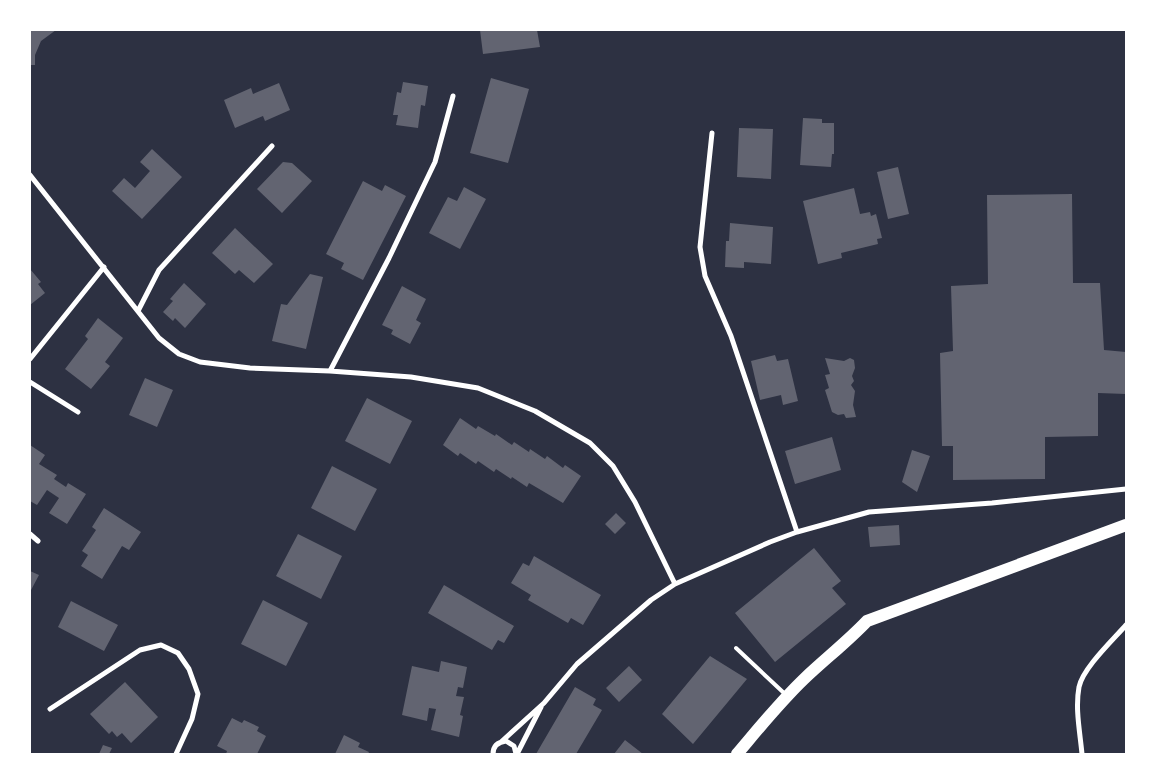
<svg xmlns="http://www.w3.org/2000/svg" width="1156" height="784" font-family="'Sofia Sans Condensed',sans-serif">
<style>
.building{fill:#626471}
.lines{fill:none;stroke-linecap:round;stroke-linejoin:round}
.service{stroke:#fff;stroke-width:4}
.minor{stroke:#fff;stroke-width:5}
.primary{stroke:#fff;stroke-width:12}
</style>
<rect width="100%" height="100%" fill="#2d3142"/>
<path class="building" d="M 30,30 L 56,30 L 41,41 L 35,55 L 35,65 L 30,65 Z
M 480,30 L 537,30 L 540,47 L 483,54 Z
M 491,78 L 529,89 L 508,163 L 470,153 Z
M 403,82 L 428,86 L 425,106 L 421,105 L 418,128 L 396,125 L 398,115 L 393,115 L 397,92 L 401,93 Z
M 279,83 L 290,110 L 265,121 L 263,116 L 235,128 L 224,100 L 251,88 L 253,94 Z
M 803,118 L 822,119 L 822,123 L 834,123 L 834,154 L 832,154 L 831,167 L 800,165 Z
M 739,128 L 773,129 L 771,179 L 737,177 Z
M 152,149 L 182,177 L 142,219 L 112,191 L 124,178 L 135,188 L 150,171 L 140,162 Z
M 283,162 L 292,163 L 312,181 L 282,213 L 257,189 Z
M 898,167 L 909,214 L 888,219 L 877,172 Z
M 363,181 L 382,191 L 385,185 L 406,196 L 363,280 L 341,269 L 344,263 L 326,254 Z
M 464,187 L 486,199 L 460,249 L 429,233 L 448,197 L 457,201 Z
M 854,188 L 860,214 L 870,212 L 871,216 L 876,214 L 882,238 L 877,239 L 878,244 L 841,253 L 842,258 L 818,264 L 803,201 Z
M 1072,194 L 1073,283 L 1100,283 L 1104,350 L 1126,352 L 1126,394 L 1098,393 L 1098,436 L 1045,437 L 1045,479 L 953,480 L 953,446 L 942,446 L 940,353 L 953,351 L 951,286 L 988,284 L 987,195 Z
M 730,223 L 773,227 L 771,264 L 744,262 L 744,268 L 725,267 L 726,241 L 729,241 Z
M 235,228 L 273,264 L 254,283 L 239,270 L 235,274 L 212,253 Z
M 30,269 L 41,282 L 38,284 L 45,293 L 30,305 Z
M 310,274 L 323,277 L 306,349 L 272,341 L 281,304 L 287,305 Z
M 184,283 L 206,304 L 185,328 L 175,318 L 173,321 L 163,312 L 173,301 L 170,299 Z
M 402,286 L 426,299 L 416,320 L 421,323 L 410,344 L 391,334 L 393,330 L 382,325 Z
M 98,318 L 123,338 L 105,362 L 110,366 L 91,389 L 65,369 L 88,339 L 85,336 Z
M 775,355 L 777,361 L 788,359 L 798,401 L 783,405 L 781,395 L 760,400 L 751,361 Z
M 825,358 L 844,361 L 850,358 L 854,360 L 855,368 L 852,376 L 854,381 L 851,385 L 855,391 L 853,405 L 856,417 L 846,418 L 844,414 L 838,415 L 832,412 L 825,390 L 829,388 L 825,375 L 830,374 Z
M 145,378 L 173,390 L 157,427 L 129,415 Z
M 367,398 L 412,421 L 390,464 L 345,441 Z
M 460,418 L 476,429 L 478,426 L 495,436 L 496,434 L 512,445 L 514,442 L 529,452 L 530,449 L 545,459 L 547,456 L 563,468 L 565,465 L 581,476 L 563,503 L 529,483 L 527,487 L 512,477 L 511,479 L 496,469 L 494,472 L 478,461 L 476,464 L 460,453 L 458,456 L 443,445 Z
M 832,437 L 841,470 L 795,484 L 785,451 Z
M 30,445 L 45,455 L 39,464 L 57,475 L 54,479 L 66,487 L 68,483 L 86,494 L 67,524 L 49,513 L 59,498 L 47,490 L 37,505 L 30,501 Z
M 912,450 L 930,456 L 917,492 L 902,482 Z
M 332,466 L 377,489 L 355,531 L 311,508 Z
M 104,508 L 141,532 L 129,550 L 122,546 L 102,579 L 81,566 L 88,555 L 82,551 L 96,530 L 92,527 Z
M 616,513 L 626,523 L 615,534 L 605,524 Z
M 899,525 L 900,545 L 870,547 L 868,527 Z
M 298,534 L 342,556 L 321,599 L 276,576 Z
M 814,548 L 841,581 L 832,588 L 846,604 L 775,662 L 735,613 Z
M 534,556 L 601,595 L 583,625 L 571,618 L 568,623 L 528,600 L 531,595 L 511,583 L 523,563 L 529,566 Z
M 30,571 L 39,575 L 30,592 Z
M 444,585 L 514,626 L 504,643 L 498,640 L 492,650 L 428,613 Z
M 263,600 L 308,623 L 286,666 L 241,644 Z
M 71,601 L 118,625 L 104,651 L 58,627 Z
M 710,656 L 747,679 L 693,744 L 662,714 Z
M 441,661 L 467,667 L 463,688 L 458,687 L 456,696 L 464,697 L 460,715 L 463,716 L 459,737 L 431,730 L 436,709 L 429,708 L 427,721 L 402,715 L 412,666 L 439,672 Z
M 629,666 L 642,680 L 619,702 L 606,688 Z
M 125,682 L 158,717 L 131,743 L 122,733 L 117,737 L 112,731 L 109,734 L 90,714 Z
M 575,687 L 596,699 L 593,705 L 602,710 L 576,754 L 536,754 Z
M 232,718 L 242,723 L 244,720 L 259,727 L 257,731 L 266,736 L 257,754 L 226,754 L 227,751 L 217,746 Z
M 344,735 L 360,743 L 358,747 L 369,752 L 368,754 L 335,754 Z
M 625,740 L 643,754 L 614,754 Z
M 103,745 L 112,748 L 109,754 L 99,754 Z"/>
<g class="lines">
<path class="service" d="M 736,648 L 785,694"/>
<path class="minor" d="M 712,133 L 700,247 L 705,276 L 731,336 L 797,532
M 30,175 L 159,338 L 179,354 L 200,362 L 250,368 L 330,371 L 411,377 L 478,388 L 535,411 L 590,443 L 613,466 L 635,502 L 675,584
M 138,311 L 159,270 L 272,146
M 30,359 L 104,267
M 330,371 L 389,258 L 435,162 L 453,96
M 30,382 L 78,412
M 30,534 L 38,541
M 50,709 L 140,650 L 161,645 L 178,653 L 189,669 L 198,694 L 192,719 L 176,754
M 501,742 L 544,703 L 577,664 L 651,600 L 675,584 L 770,542 L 797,532 L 869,512 L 992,503 L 1126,489
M 493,754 C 493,746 498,742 506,741 L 514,746 L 516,754
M 517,754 L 541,707
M 1082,754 C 1080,732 1075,709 1079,687 C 1083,668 1113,640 1126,625"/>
<path class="primary" d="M 737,754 C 759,728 780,702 804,679 C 825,659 847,642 867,621 L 1126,525"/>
</g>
<rect width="1156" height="784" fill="none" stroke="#ffffff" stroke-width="62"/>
</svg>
